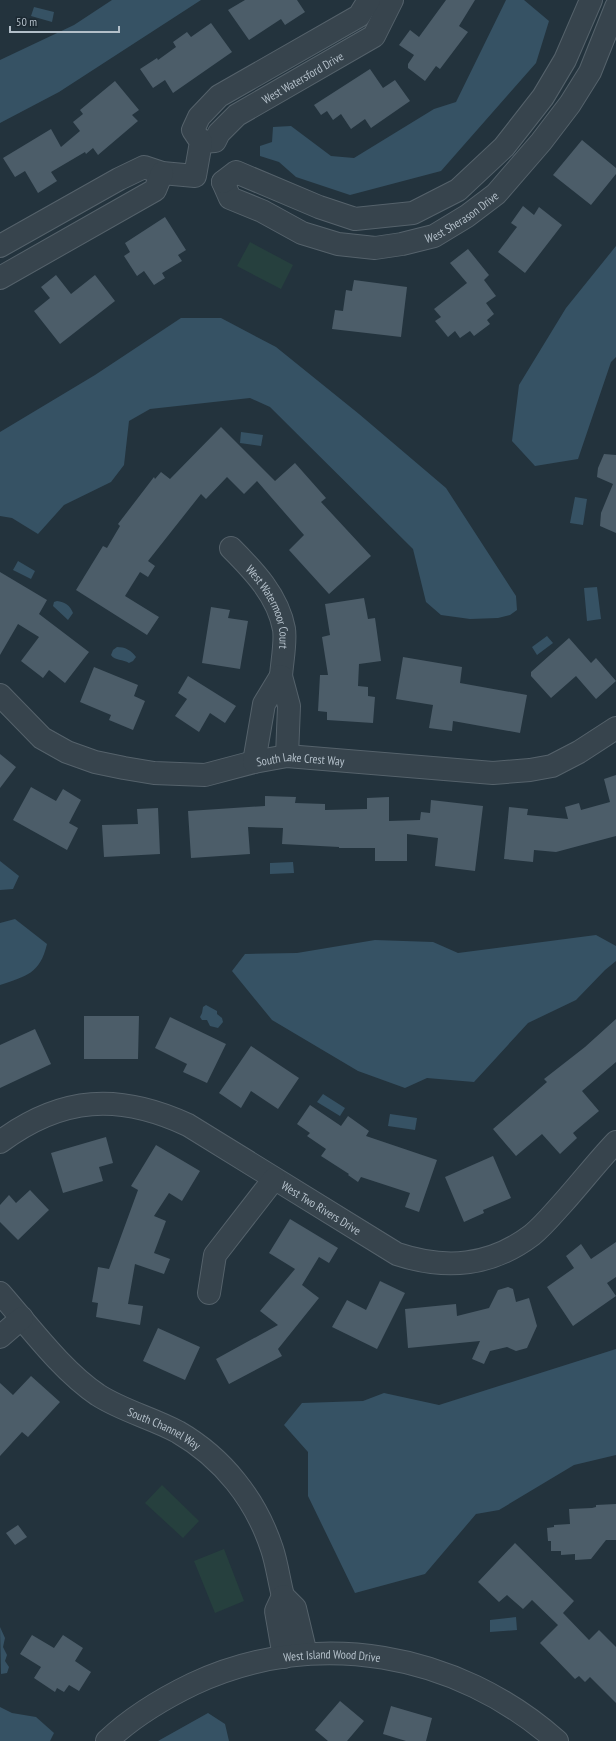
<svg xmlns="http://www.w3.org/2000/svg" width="616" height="1741" font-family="'PT Sans Narrow',sans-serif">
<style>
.green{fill:#26403e}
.water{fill:#365264}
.building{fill:#4c5d69}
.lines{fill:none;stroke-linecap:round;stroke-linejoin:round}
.minor-casing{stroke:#55626b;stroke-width:24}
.minor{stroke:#37444d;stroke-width:22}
.labels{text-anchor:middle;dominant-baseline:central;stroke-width:4;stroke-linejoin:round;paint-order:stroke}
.street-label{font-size:12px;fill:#b3bfc9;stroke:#1c2932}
</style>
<rect width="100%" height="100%" fill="#23333d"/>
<path class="green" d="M 250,242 L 293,265 L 281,289 L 237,266 Z
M 162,1485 L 199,1521 L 183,1538 L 145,1503 Z
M 224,1549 L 244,1601 L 215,1613 L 194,1561 Z"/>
<path class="water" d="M 112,0 L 201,0 L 59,92 L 0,123 L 0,60 L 74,25 Z
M 506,0 L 524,0 L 549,21 L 536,63 L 441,171 L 350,195 L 296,177 L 279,162 L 260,156 L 260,146 L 272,142 L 273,127 L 291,126 L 331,156 L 354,158 L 434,109 L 456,102 Z
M 34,7 L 54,12 L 52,22 L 31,16 Z
M 616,246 L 616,357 L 611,362 L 578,459 L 535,466 L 512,441 L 519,385 L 566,308 Z
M 181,318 L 221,318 L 276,347 L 359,414 L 446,488 L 516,596 L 517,610 L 510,615 L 498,618 L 470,619 L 441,615 L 426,602 L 413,549 L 270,407 L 250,398 L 150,409 L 129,421 L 124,465 L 111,482 L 64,505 L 38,534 L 12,518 L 0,516 L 0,432 L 95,375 Z
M 241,432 L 263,435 L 261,446 L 240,443 Z
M 575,497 L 587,499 L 583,525 L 570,523 Z
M 18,561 L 35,571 L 31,579 L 13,570 Z
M 597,587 L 601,619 L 587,621 L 584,588 Z
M 57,601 C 65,602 70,605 73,613 L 68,620 L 53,606 L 54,602 Z
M 547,636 L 553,643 L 537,655 L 532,647 Z
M 117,647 C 125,647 131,650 136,657 L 133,661 L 129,663 C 123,659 115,661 111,655 L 113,650 Z
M 0,861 L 19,876 L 13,889 L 0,890 Z
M 293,862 L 294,873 L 270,874 L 270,863 Z
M 15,919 L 47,944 C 40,974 26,976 0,985 L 0,923 Z
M 596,935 L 616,946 L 616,961 L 605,970 L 576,1000 L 528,1023 L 474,1082 L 427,1078 L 405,1088 L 358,1071 L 272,1020 L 232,971 L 245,954 L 297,953 L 375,940 L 433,942 L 458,953 Z
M 206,1005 L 217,1011 L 217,1014 L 222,1018 L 223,1022 L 218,1028 L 210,1026 L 207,1020 L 202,1020 L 200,1017 L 202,1013 L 203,1007 Z
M 323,1094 L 345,1108 L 340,1116 L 317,1102 Z
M 390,1114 L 417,1118 L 415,1130 L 388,1126 Z
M 616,1349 L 616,1455 L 574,1465 L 499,1510 L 476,1514 L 425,1574 L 355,1593 L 308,1496 L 308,1452 L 284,1425 L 302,1403 L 363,1401 L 384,1393 L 439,1405 Z
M 516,1617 L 517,1630 L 490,1632 L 490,1620 Z
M 0,1627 L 5,1638 L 3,1647 L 7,1655 L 5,1661 L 9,1667 L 7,1673 L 1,1674 Z
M 0,1707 L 12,1713 L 36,1717 L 54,1733 L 50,1741 L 0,1741 Z
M 208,1713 L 225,1724 L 229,1741 L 158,1741 Z"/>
<path class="building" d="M 245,0 L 297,0 L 305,12 L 285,25 L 281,19 L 249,40 L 228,10 Z
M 446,0 L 475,0 L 459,26 L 468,32 L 440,69 L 436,66 L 425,81 L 408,68 L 408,64 L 414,55 L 399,45 L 410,30 L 419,37 Z
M 211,23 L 232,52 L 173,93 L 165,80 L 153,88 L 140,69 L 157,58 L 158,60 L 176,47 L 173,42 L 187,32 L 191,37 Z
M 370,69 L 383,88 L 395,80 L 410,101 L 371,128 L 365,119 L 351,129 L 341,114 L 333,120 L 327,111 L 321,115 L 314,105 Z
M 115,81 L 139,110 L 132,115 L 138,121 L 98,155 L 93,148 L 86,154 L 85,152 L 51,172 L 57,181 L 38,193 L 25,171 L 15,177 L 3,158 L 51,129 L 61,147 L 80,131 L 73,122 L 83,114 L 80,110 Z
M 582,140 L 616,168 L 616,174 L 591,205 L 553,175 Z
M 523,206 L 534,215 L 539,207 L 562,225 L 525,273 L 498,252 L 517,227 L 511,223 Z
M 165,217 L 186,250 L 178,255 L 182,261 L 162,273 L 165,278 L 154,285 L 144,271 L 137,276 L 124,256 L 130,252 L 125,243 Z
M 468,249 L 489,275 L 484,280 L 496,296 L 486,303 L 494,314 L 487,320 L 490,324 L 474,336 L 470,331 L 460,338 L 455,331 L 448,337 L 435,321 L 441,317 L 434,309 L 467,283 L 450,263 Z
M 56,275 L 71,294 L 95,275 L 115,301 L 60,344 L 34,311 L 50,298 L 41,287 Z
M 354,280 L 407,287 L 401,337 L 332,329 L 335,310 L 343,311 L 346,290 L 352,291 Z
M 221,427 L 275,481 L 295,463 L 326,498 L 321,502 L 371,556 L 329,594 L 289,550 L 304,535 L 257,481 L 244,494 L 227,477 L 206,499 L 201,494 L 148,561 L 155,566 L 148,577 L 140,572 L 125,596 L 159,617 L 147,635 L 76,590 L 103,546 L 107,548 L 120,526 L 118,524 L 154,477 L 155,479 L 161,472 L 170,479 Z
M 604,454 L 616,455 L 616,533 L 600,526 L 601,513 L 613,484 L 597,477 L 598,468 Z
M 0,572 L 47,600 L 39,614 L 89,652 L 65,683 L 49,670 L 43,678 L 21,661 L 39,637 L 18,624 L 0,655 Z
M 364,598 L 368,619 L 375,618 L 381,661 L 359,664 L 358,686 L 368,687 L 368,696 L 375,697 L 373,723 L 327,720 L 327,712 L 318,711 L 320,675 L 328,675 L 322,637 L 330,635 L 325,604 Z
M 211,607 L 230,610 L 228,618 L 248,621 L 240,669 L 202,663 Z
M 569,638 L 591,663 L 596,658 L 616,681 L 596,699 L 576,676 L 551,698 L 531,676 L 531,672 Z
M 403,657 L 462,667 L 460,683 L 527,695 L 520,733 L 453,721 L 452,731 L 429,728 L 433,705 L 396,699 Z
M 94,667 L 138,685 L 134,696 L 145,701 L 133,730 L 109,720 L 111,715 L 80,702 Z
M 188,676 L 236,706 L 225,723 L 210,713 L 199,732 L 175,716 L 187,699 L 178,693 Z
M 0,754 L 16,767 L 0,788 Z
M 616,775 L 616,836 L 556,852 L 534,850 L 533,862 L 504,859 L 509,807 L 528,809 L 527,815 L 568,819 L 565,807 L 579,803 L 581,810 L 610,802 L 604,779 Z
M 31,787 L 56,801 L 63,789 L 81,800 L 69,823 L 78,828 L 67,850 L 13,820 Z
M 265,796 L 296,797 L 295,803 L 325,804 L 325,810 L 367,809 L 367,798 L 389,797 L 389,821 L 420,820 L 421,812 L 430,813 L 431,800 L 483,806 L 475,871 L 435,866 L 438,838 L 407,834 L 407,861 L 375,861 L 375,848 L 339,848 L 339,847 L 282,844 L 283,828 L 248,827 L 250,854 L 191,858 L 188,811 L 265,806 Z
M 158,808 L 160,854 L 104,857 L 102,825 L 138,824 L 137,809 Z
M 84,1016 L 139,1016 L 138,1059 L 84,1059 Z
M 170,1017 L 226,1044 L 207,1083 L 183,1072 L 187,1064 L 155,1048 Z
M 616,1019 L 616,1062 L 582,1091 L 599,1111 L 573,1133 L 577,1138 L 560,1154 L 542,1134 L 516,1156 L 493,1129 L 547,1082 L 544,1079 L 585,1047 Z
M 35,1029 L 51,1064 L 0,1088 L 0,1045 Z
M 251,1046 L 299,1078 L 278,1109 L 251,1091 L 241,1108 L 219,1093 Z
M 310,1105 L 341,1126 L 348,1116 L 369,1131 L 366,1136 L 437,1160 L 419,1212 L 405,1207 L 410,1193 L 361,1177 L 358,1182 L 348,1175 L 349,1174 L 321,1156 L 326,1149 L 307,1136 L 310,1133 L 297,1124 Z
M 106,1137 L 113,1163 L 99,1167 L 103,1181 L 63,1193 L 51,1153 Z
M 156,1145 L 200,1171 L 182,1201 L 169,1193 L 154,1216 L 166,1221 L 154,1253 L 170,1259 L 164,1274 L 135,1264 L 128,1304 L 143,1306 L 140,1325 L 96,1317 L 98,1303 L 92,1302 L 98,1267 L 109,1269 L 138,1190 L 131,1186 Z
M 493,1156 L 511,1198 L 483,1210 L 484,1213 L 464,1222 L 445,1177 Z
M 30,1190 L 49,1210 L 18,1240 L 0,1222 L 0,1205 L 9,1195 L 16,1203 Z
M 290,1219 L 338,1248 L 329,1263 L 319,1257 L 302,1285 L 319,1298 L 278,1349 L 282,1356 L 229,1384 L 216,1359 L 278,1325 L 260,1311 L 295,1269 L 269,1253 Z
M 616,1242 L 616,1277 L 607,1283 L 616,1296 L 573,1326 L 547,1287 L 574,1268 L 566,1256 L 581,1244 L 591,1259 Z
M 380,1281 L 405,1293 L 377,1349 L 332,1327 L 347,1300 L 366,1310 Z
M 508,1287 L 513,1289 L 516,1302 L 529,1298 L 537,1326 L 527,1348 L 516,1351 L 507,1347 L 490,1351 L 484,1364 L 472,1359 L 480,1341 L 408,1348 L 405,1309 L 456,1304 L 457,1316 L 489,1308 L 498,1290 Z
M 158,1328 L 200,1347 L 185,1380 L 143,1361 Z
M 31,1376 L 60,1402 L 28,1437 L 22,1432 L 0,1456 L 0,1383 L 13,1395 Z
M 616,1504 L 616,1540 L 606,1540 L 591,1559 L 575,1560 L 575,1554 L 561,1555 L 561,1551 L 551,1551 L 551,1541 L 548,1541 L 547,1528 L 554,1527 L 554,1525 L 570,1524 L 569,1509 L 592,1508 L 596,1507 L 596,1505 Z
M 18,1525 L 27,1537 L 15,1545 L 6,1533 Z
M 515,1543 L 574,1601 L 563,1613 L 589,1640 L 599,1630 L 616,1647 L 616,1703 L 590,1677 L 585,1682 L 579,1676 L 575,1679 L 540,1643 L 558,1625 L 532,1600 L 523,1609 L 507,1595 L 499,1602 L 478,1582 Z
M 32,1635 L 54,1648 L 63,1635 L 83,1648 L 75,1661 L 91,1672 L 79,1691 L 69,1685 L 64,1692 L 57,1688 L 55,1692 L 34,1678 L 41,1667 L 20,1654 Z
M 340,1701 L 364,1721 L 347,1741 L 328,1741 L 315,1730 Z
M 391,1706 L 432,1718 L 426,1741 L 406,1741 L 383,1734 Z"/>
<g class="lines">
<g class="minor-casing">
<g id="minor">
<path id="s1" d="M 201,142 L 215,141 L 219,133 L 237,115 L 374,36 L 392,0"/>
<path id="s2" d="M 223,182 L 230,198 L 262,211 L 302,233 L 338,244 L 375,248 L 402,244 L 434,236 L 467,216 L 496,194 L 541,142 L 570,104 L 590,72 L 616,7"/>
<path d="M 223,182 L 236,172 L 319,207 L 355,219 L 413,213 L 458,190 L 504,147 L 543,97 L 565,60 L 591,0"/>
<path d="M 0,246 L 119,179 L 144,167 L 162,173 L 195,176 L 201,142 L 193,130 L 199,117 L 219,96 L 359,16 L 369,0"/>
<path d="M 0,278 L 155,190 L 162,173"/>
<path id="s3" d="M 231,548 C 254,571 278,596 284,629 C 286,642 282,662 281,676"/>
<path id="s4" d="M 0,695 L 42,738 L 67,752 L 95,762 L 124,768 L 154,773 L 205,775 L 254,762 L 287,756 L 493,773 L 530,770 L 552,766 L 579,752 L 616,728"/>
<path d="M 254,762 L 264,704 L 281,676 L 289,706 L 287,756"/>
<path id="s5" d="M 0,1142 C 62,1096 119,1093 188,1125 L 397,1254 C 445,1270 490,1267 532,1235 C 543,1226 552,1215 562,1204 C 580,1184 597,1162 616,1142"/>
<path id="s6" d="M 0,1293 C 30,1327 61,1370 98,1395 C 123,1411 152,1418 178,1432 C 223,1458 256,1500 272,1549 C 277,1564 279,1581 283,1596"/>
<path d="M 209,1293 L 215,1255 L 274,1179"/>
<path d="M 0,1337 L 22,1318"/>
<path d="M 284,1657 L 276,1611 L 283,1596 L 295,1608 L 306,1654"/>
<path id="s7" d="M 107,1741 C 132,1717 162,1699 193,1684 C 316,1627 456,1652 557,1741"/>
</g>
</g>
<use href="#minor" class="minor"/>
</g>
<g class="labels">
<g class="street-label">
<text stroke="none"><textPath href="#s1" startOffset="124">West Watersford Drive</textPath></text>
<text stroke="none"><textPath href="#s2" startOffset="266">West Sherason Drive</textPath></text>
<text stroke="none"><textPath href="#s3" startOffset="72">West Watermoor Court</textPath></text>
<text stroke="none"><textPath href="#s4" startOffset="327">South Lake Crest Way</textPath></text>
<text stroke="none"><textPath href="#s5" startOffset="357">West Two Rivers Drive</textPath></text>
<text stroke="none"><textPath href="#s6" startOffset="216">South Channel Way</textPath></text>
<text stroke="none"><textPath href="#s7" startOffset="247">West Island Wood Drive</textPath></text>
</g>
</g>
<path d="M10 26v6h109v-6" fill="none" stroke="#b3bfc9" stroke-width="2"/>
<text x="16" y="26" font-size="12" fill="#b3bfc9" stroke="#1c2932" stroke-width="3" paint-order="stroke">50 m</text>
</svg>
